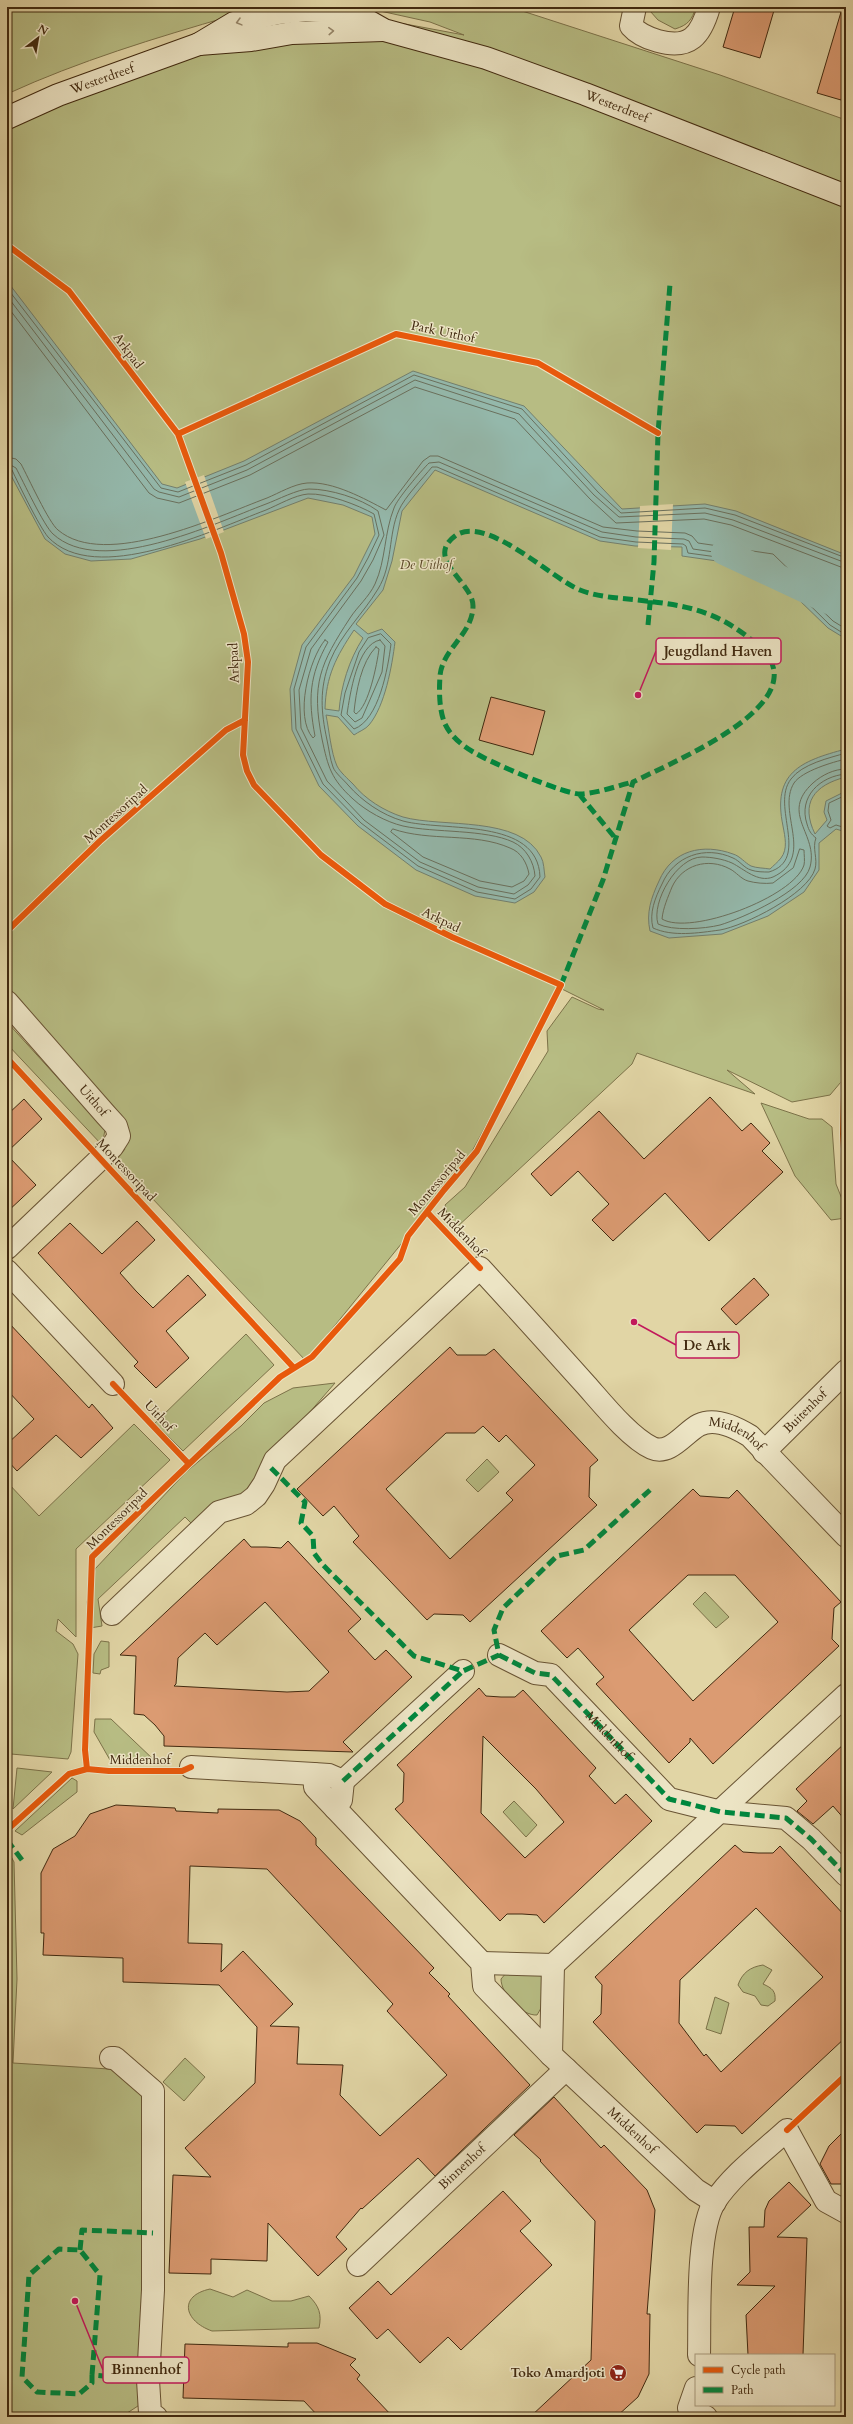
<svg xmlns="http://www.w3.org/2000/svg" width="853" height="2424" font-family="Cardo,serif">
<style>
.green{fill:#b7bc83;stroke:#7c7249}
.water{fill:#94b8ab;stroke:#737f6d;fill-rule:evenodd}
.pier{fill:#e1d5a5}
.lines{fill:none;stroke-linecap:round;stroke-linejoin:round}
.shore{stroke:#6a705d;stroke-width:1}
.canal{stroke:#94b8ab;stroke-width:26}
.building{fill:#db9b72;stroke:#41290f;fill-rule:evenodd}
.street-casing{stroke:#695434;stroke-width:24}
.secondary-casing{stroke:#41290f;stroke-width:24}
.street{stroke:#ece4c4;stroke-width:22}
.secondary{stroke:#ece4c4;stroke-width:22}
.quiet{stroke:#00873e;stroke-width:5;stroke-dasharray:10 5;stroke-linecap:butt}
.cycleway-casing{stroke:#ece4c4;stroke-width:8}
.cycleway{stroke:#e8590c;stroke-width:6}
.oneway{stroke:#96866a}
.labels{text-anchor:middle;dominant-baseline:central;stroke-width:3;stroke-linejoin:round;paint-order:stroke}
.street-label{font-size:13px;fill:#41290f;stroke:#ece4c4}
.park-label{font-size:13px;font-style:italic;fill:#594626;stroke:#ece4c4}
.poi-label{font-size:13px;font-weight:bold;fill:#41290f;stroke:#ece4c4;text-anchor:end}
.leader{fill:none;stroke:#c2185b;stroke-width:1.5}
.callout-dot{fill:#c2185b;stroke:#ece4c4;stroke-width:1.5}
.callout{fill:#ece4c4;stroke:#c2185b;stroke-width:1.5}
.callout-label{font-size:14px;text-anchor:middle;font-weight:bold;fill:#41290f}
</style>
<rect width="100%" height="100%" fill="#e1d5a5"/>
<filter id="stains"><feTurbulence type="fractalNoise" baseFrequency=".005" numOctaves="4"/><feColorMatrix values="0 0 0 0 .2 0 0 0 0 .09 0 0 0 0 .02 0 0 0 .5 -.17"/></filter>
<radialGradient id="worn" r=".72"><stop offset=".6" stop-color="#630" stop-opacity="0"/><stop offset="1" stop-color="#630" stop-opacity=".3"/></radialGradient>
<path class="green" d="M 7,7 L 240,7 L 231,16 C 155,38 79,61 7,94 Z
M 362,7 L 510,7 L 720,75 L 846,120 L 846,1076 L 830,1095 L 792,1102 L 727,1070 L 755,1094 L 637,1053 L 632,1064 L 456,1228 L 448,1218 L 445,1205 L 465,1187 L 548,1051 L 547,1031 L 572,997 L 598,1009 L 604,1010 L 560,988 L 463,1168 L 306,1361 L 116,1160 L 125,1149 L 7,1011 L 7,125 L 325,9 L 464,35 L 430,22 Z
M 651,7 L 696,7 C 692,20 688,25 675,29 L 658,20 L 650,11 Z
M 7,1022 L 105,1130 L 102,1145 L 7,1044 Z
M 761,1103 L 809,1119 L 822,1119 L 832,1127 L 836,1184 L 846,1209 L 846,1218 L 831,1220 L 795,1176 Z
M 246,1334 L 274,1365 L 183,1451 L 155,1423 Z
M 335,1383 L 270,1458 L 241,1497 L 193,1525 L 185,1517 L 98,1599 L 102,1626 L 90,1628 L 87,1602 L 95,1569 L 186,1472 L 241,1426 L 264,1403 L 293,1388 Z
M 134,1424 L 170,1460 L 76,1549 L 76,1637 L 58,1619 L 56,1631 L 73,1644 L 78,1654 L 71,1752 L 68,1759 L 11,1754 L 11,1668 L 7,1667 L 7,1482 L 39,1516 Z
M 487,1459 L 499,1472 L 478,1492 L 466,1480 Z
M 705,1592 L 729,1617 L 716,1628 L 693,1604 Z
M 101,1641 L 109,1642 L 109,1667 L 101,1670 L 100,1674 L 93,1673 L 94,1654 Z
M 95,1719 L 111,1719 L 155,1761 L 110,1760 L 94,1732 Z
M 17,1768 L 52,1772 L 13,1809 Z
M 72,1778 L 77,1781 L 77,1792 L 22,1835 L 15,1831 Z
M 514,1801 L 537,1825 L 526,1837 L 503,1812 Z
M 7,1849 L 14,1862 L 17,1979 L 13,2063 L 109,2069 L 116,2064 L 149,2092 L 141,2404 L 121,2417 L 7,2417 Z
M 763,1965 L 772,1970 L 763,1984 C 772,1988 776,1991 775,2001 L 768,2006 L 761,2005 L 755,1996 L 743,1992 L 738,1985 C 742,1973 750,1967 763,1965 Z
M 507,1972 L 544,1976 L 544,2003 L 537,2015 C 522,2016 501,1994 501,1979 Z
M 715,1997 L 729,2003 L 721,2034 L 706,2029 Z
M 185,2058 L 205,2077 L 184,2101 L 163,2082 Z
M 210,2289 L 233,2297 L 247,2290 L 272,2301 L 291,2301 L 309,2296 C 319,2306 322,2314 319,2328 L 212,2331 C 184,2321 178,2296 210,2289 Z"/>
<path class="water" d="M 7,281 L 162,484 L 177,488 L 244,461 L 413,371 L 524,406 L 622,509 L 705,504 L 736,511 L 846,555 L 846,639 L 828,628 L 766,568 L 682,556 L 682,547 L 635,546 L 600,541 L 435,470 L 402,511 L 392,561 L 383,590 L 356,624 L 368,634 L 382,629 L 395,642 C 392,666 385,706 369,725 C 366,729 358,732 354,735 L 338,717 L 326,715 C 329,729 331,753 337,766 C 340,772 348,779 353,784 C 365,799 384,811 403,817 C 442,828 520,815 541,857 C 544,862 544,871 545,877 L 534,892 L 515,903 L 475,896 L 416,870 L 358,826 L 319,786 L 292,730 L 290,689 L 302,645 L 354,576 L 375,534 L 372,517 L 343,505 L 308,498 L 200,539 L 131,559 L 91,561 L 65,554 L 45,539 L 7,468 ZM 354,630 L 363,638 C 349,660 341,686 339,711 L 325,709 C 326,676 336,657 354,630 Z
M 846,749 L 846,777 C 814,785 800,803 815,834 L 827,820 L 824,812 L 826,801 L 846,791 L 846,832 L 836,829 L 819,843 L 819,870 L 804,892 L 768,916 L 722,934 L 669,938 L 650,931 C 646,913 651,898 659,881 C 672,850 703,843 733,854 C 740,856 745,863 751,866 C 756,868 764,868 770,869 C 773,866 778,862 781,858 C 788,849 785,837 783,826 C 772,773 800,761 846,749 Z"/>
<path class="pier" d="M 204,475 L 224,532 L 206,539 L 185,482 Z
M 673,504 L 671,550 L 638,548 L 640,506 Z"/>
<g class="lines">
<path class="shore" d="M 7,288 L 161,488 L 178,492 L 246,465 L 414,375 L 522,409 L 598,492 L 621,513 L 705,508 L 735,515 L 846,558
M 7,296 L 154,489 L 159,492 L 179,497 L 247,470 L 415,380 L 519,414 L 594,495 L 619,517 L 705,513 L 733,520 L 846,563
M 7,306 L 149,493 L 157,498 L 179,503 L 250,475 L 415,387 L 515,419 L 590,499 L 616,523 L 704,519 L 731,525 L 846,569
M 7,457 L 16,459 L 21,464 C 28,477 49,523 58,530 C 105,570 216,517 267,498 C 279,493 294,484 307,483 C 333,481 365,499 386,510 L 423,461 L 430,456 L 438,456 L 603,527 L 637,531 L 685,533 L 692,536 L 698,543 L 773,554 L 837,616 L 846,622
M 7,463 L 16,468 C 23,481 44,526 53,534 C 101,578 213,524 266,504 C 277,500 298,489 309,489 C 330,489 360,498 378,511 L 384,535 L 373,560 L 361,581 L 311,649 L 299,690 L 301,728 L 327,781 L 364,820 L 420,862 L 478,887 L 514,894 L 528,885 L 535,876 C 534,862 526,848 513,842 C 485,829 435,833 403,826 C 386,822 366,811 353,799 C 331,779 328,767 322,739 C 311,684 320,664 350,618 C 357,607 369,597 375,584 C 386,560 384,533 394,508 C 397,499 421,471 429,463 L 439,462 L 602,532 L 636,537 L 684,539 L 689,541 L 693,549 L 770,560 L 833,621 L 846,629
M 7,468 L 12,470 C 19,485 39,526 48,537 C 95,587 213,530 266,510 C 278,505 295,495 308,494 C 327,493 358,505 374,514 L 379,535 L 368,558 L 357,578 L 306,647 L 294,689 L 296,729 L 323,784 L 361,823 L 418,866 L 477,892 L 515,899 L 531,889 L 540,877 C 538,817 444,832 403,821 C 382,815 362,801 348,785 C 344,780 335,773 333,767 C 330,759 329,749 327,740 C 321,712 319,689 330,661 C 341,634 363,614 378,589 C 393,565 388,534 399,510 C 404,498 423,478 432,467 L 437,467 L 600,537 L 636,542 L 683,544 L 686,546 L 688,553 L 768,564 L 830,625 L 846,635
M 381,634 L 391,644 C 388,668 379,720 354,729 L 341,715 L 345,693 L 359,652 L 368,638 Z
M 325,640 L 328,642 C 309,676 308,699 315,736 L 313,738 C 294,717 309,659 325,640 Z
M 380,640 L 385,646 L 382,672 L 362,718 L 355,722 L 347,714 C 350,695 357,644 380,640 Z
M 376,647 L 379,649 C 377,664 369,706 356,714 L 354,712 C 356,692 361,662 376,647 Z
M 846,753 C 829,758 802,764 791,779 C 770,806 811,859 769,872 C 764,872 756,872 751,870 C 744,868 740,861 733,858 C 705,845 674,856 662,884 C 655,898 649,913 653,928 C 673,937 698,933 720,930 C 744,926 808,894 815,869 C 818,859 812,848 816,838 C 811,834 809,831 807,824 C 798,797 820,776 846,774
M 846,759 C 833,762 802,771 794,783 C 776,812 816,857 773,877 C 758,883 744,869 732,863 C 723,859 711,857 702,857 C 677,857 651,902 658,924 C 672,931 704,929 720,925 C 743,918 804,891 810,867 C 819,834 779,814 813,783 C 822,775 834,769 846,769
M 846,795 L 829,803 L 828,811 L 831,820 L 827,826 L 830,828 L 836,825 L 846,828
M 393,829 C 430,842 474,832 510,848 C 521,852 527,863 529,874 L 524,881 L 512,887 L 480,881 L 423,857 L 391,832 Z
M 800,849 L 804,850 C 804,854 805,861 804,865 C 794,897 690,936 662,919 C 663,908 668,897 672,887 C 682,865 708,857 730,869 C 736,872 741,879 748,881 C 755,883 765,884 773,883 L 793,868 Z"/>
<path class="canal" d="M 724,552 L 846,609"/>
</g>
<path class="building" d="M 735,7 L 775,7 L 760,58 L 723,47 Z
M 841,12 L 846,13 L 846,83 L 841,100 L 817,93 Z
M 491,697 L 545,711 L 533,755 L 479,740 Z
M 710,1097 L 742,1131 L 751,1123 L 770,1143 L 762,1151 L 783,1172 L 709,1241 L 665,1193 L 613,1241 L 592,1220 L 609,1204 L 578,1171 L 551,1196 L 531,1174 L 599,1111 L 644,1159 Z
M 24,1099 L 42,1119 L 7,1152 L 7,1115 Z
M 7,1155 L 36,1185 L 7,1212 Z
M 137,1221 L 155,1240 L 120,1273 L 136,1291 L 153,1308 L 188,1275 L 206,1295 L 166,1331 L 189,1358 L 156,1388 L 134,1366 L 138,1362 L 38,1253 L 70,1223 L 102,1254 Z
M 754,1278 L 769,1295 L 736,1325 L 721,1309 Z
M 7,1321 L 89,1408 L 92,1404 L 113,1428 L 81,1458 L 56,1435 L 17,1471 L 7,1460 L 7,1444 L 34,1419 L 7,1390 Z
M 450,1347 L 457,1355 L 486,1355 L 494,1349 L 598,1460 L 590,1467 L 589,1497 L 597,1505 L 470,1622 L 463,1615 L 434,1614 L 427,1620 L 353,1542 L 359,1536 L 334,1506 L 323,1516 L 297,1489 ZM 483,1426 L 499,1442 L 506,1435 L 535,1465 L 506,1493 L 513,1500 L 450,1559 L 386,1489 L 446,1433 L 475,1433 Z
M 693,1489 L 700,1496 L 729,1498 L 737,1490 L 841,1602 L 834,1608 L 833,1623 L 832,1639 L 839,1646 L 713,1764 L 690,1738 L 690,1742 L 669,1763 L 596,1684 L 604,1677 L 578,1648 L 567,1658 L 541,1631 ZM 688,1575 L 735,1575 L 778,1622 L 693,1701 L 629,1630 Z
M 244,1539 L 251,1547 L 266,1547 L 281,1548 L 288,1541 L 361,1619 L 348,1631 L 375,1660 L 386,1650 L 412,1677 L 343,1742 L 353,1752 L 164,1746 L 164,1736 L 155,1725 L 144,1715 L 134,1714 L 136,1656 L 120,1655 ZM 265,1602 L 329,1672 L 309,1691 L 287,1692 L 174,1686 L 176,1684 L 178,1658 L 205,1633 L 217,1645 Z
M 479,1688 L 486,1696 L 501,1697 L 515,1697 L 523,1690 L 596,1768 L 589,1776 L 615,1804 L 626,1794 L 652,1821 L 544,1923 L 537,1915 L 522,1914 L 507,1914 L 500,1921 L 395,1809 L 403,1802 L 404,1773 L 397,1765 ZM 483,1736 L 536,1789 L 564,1822 L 525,1858 L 481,1813 Z
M 846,1742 L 846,1821 L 833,1806 L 813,1824 L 797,1811 L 807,1801 L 796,1789 Z
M 116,1805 L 175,1808 L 176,1811 L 218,1813 L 218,1809 L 279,1810 L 300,1821 L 316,1838 L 316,1845 L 434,1968 L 429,1973 L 450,1994 L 448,1996 L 530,2085 L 435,2176 L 418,2158 L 362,2209 L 361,2208 L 336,2237 L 347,2249 L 318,2276 L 268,2223 L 267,2261 L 211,2259 L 211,2274 L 169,2273 L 173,2175 L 211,2177 L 185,2148 L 255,2083 L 257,2027 L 219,1985 L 123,1982 L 123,1958 L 43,1955 L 44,1933 L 41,1933 L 41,1873 L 53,1849 L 75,1836 L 90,1814 ZM 190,1866 L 267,1869 L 393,2004 L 387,2011 L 447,2075 L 380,2136 L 340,2095 L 343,2065 L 297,2064 L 299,2027 L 270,2026 L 293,2004 L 243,1951 L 221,1972 L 222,1944 L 188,1943 Z
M 735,1845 L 743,1852 L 758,1853 L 773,1853 L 780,1846 L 846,1917 L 846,2037 L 742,2134 L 735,2126 L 705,2125 L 697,2133 L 593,2022 L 601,2014 L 602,1985 L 595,1977 ZM 756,1908 L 823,1977 L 721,2072 L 706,2054 L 704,2056 L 679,2023 L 680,1980 Z
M 554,2097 L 601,2148 L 604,2145 L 647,2190 L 655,2210 L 647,2314 L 650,2314 L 649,2374 L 638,2397 L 616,2417 L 530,2417 L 591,2360 L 595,2221 L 540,2161 L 541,2160 L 514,2135 Z
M 846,2129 L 846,2184 L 831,2184 L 820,2164 L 829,2146 Z
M 789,2182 L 811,2205 L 777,2237 L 807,2238 L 803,2355 L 748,2355 L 746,2315 L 775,2286 L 737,2285 L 750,2272 L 749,2227 L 764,2227 L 765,2210 L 769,2201 Z
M 503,2191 L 531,2221 L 520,2231 L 552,2265 L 461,2350 L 448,2337 L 420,2363 L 388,2329 L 377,2339 L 349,2308 L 378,2281 L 391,2295 Z
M 288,2343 L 317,2343 L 356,2359 L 350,2365 L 360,2375 L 357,2379 L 393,2417 L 319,2417 L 304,2401 L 183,2398 L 185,2344 L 288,2347 Z"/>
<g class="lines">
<g class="street-casing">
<g id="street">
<path d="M 635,7 L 631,26 C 638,34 647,38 658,41 C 690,50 701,35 709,7"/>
<path id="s1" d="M 7,1002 L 106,1115 L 116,1126 L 119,1136 L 112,1147 L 100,1159 L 7,1248"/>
<path d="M 7,1271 L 113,1384"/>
<path id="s2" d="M 764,1452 L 846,1371"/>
<path id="s3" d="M 112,1614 L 219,1512 L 246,1504 L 256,1496 L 264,1484 L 275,1460 L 304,1433 L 480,1268 C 516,1307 551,1346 586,1385 C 602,1403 630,1438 652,1448 C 670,1456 685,1432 699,1425 C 715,1417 737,1428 750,1436 L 846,1536"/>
<path id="s4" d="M 499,1655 L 535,1673 L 551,1675 L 669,1799 L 721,1812 L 786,1818 L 811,1839 L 846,1875"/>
<path id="s5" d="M 191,1767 L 314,1774 L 329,1775 L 343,1781 L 341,1800 L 335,1808 L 482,1963 L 484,1986 L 551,2055 L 696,2190 L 715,2202"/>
<path d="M 314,1774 L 315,1787 L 335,1808"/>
<path d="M 343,1781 L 463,1671"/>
<path d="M 482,1963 L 553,1965 L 551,2055"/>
<path d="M 553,1965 L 846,1695"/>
<path d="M 111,2058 L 115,2058 L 153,2091 L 153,2290 L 148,2380 L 150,2413 L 156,2417"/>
<path id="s6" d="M 358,2265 L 566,2069"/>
<path d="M 699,2355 C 700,2317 696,2231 715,2201 C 733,2174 763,2152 787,2130 L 826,2201 L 846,2212"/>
<path d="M 696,2388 L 689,2408 L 706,2417"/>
</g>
</g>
<g class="secondary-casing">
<g id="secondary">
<path id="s7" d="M 199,44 L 234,23 L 278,13 L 307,10 L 354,13 L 384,30 L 486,58 L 585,94 L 846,196"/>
<path id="s8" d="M 7,118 L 58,95 L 199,44 L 251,40 L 292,33 L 383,30"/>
</g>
</g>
<use href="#street" class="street"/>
<use href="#secondary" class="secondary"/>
<path class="quiet" d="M 648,625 L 654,562 L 658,433 L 670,284
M 579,794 L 616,839
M 561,985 L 603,880 L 633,782 C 669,764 770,722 774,678 C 776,663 765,650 754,642 C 716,610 685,605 637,600 C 618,598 598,597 580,590 C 552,579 485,513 455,536 C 424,559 473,582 473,606 C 473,634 442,649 440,676 C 439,691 439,710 445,724 C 451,737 465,748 477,754 C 492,763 566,795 581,794 C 598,793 617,786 633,782
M 271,1468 L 305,1502 L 301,1523 L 313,1536 L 314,1553 L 323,1565 L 414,1656 L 463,1671 L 499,1655 L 494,1630 L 503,1608 L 557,1556 L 584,1550 L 650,1490
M 499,1655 L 535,1673 L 551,1675 L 669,1799 L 721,1812 L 786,1818 L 811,1839 L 846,1875
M 343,1781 L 463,1671
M 7,1840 L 22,1860
M 80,2250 L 82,2230 L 153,2233
M 92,2375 L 100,2275 L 80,2250 L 59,2249 L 29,2275 L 22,2377 L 37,2392 L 79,2394 L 92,2383 L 92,2375 L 148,2380"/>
<g class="cycleway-casing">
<path id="cycleway" d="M 7,245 L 69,291 L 178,434 L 221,553 L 244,634 L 248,662 L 243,755 L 247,771 L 254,785 L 321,855 L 385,904 L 452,937 L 561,985 L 477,1151 L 444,1190 L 408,1236 L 400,1259 L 376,1286 L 312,1357 L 280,1377 L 92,1557 L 85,1750 L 87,1769
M 178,434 L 396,334 L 538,363 L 658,433
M 7,931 L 100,841 L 226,730 L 245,720
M 846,1018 L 843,1134 L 846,1177
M 7,1058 L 294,1368
M 427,1212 L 480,1268
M 113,1384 L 189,1464
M 7,1830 L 69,1774 L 87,1769 L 109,1771 L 182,1771 L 191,1767
M 787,2130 L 846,2075"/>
</g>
<use href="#cycleway" class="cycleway"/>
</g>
<defs><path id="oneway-chevron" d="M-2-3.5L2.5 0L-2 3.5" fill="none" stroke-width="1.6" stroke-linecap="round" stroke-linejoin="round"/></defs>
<g class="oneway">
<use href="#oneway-chevron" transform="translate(239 22) rotate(165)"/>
<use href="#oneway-chevron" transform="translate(331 31) rotate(-3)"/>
</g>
<defs>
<g id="supermarket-disc" transform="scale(0.9)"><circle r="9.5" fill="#8f2418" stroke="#ece4c4"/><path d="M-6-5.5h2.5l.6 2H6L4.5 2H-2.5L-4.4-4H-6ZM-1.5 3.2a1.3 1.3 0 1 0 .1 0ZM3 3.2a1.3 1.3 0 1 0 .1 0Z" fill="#fff"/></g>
</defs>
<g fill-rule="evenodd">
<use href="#supermarket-disc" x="618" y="2373"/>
</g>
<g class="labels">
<g class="street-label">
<text stroke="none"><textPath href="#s8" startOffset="103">Westerdreef</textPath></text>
<text stroke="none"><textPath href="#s7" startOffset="442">Westerdreef</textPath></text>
<text transform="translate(443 332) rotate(12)">Park Uithof</text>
<text transform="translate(128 351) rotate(53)">Arkpad</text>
<text transform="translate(234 663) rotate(-92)">Arkpad</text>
<text transform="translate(116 814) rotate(-42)">Montessoripad</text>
<text transform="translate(441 920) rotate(26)">Arkpad</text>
<text stroke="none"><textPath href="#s1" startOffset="131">Uithof</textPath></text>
<text transform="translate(126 1170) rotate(47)">Montessoripad</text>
<text transform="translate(437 1183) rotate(-50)">Montessoripad</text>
<text transform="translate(461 1232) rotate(46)">Middenhof</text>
<text stroke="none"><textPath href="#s2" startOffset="58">Buitenhof</textPath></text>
<text transform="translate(159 1416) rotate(47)">Uithof</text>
<text stroke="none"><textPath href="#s3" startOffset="856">Middenhof</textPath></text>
<text transform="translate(117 1519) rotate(-45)">Montessoripad</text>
<text stroke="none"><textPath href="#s4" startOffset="140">Middenhof</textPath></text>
<text x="140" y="1760">Middenhof</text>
<text stroke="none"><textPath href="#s5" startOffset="626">Middenhof</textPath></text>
<text stroke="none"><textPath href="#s6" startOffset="143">Binnenhof</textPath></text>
</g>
<g class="park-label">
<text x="426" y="565">De Uithof</text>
</g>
<g class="poi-label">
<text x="605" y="2373">Toko Amardjoti</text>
</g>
</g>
<path class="leader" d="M638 695L656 651M634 1322L676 1345M75 2301L103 2370"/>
<g class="callout-dot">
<circle cx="638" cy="695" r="4"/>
<circle cx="634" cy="1322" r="4"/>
<circle cx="75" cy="2301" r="4"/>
</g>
<g class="callout">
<rect x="656" y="638" width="125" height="26" rx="4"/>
<rect x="676" y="1332" width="63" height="26" rx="4"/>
<rect x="103" y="2357" width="86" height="26" rx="4"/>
</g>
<g class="callout-label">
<text x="718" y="656">Jeugdland Haven</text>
<text x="707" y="1350">De Ark</text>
<text x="146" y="2374">Binnenhof</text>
</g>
<rect width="853" height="2424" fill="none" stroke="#e1d5a5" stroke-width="24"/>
<rect x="8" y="8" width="837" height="2408" fill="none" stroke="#41290f" stroke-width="2"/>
<rect x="12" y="12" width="829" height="2400" fill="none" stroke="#41290f"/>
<rect x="695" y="2354" width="140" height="52" fill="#ece4c4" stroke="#a8997c"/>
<rect x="703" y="2367" width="20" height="6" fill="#e8590c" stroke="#a8997c"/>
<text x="731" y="2374" font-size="12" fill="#41290f">Cycle path</text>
<rect x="703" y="2387" width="20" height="6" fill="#00873e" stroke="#a8997c"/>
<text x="731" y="2394" font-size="12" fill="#41290f">Path</text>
<g transform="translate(38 38) rotate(31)" stroke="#ece4c4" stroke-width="3" paint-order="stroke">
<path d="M0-3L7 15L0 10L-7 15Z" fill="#41290f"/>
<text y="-6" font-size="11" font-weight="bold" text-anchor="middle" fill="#41290f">N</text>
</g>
<rect width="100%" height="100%" filter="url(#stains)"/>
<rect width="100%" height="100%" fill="url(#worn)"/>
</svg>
